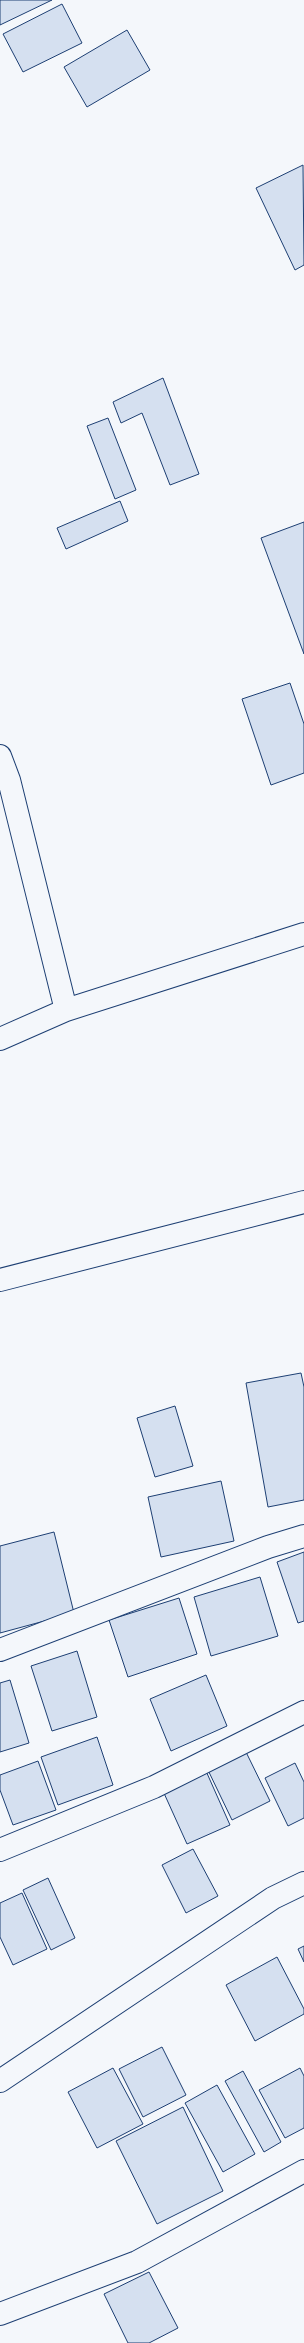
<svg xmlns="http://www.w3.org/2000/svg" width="304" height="2343" font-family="'DM Sans',sans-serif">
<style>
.building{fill:#d5e0f0;stroke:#1d3f73}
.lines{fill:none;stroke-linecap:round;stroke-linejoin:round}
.street-casing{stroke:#1d3f73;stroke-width:24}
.street{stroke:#f4f7fb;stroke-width:22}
</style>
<rect width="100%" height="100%" fill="#f4f7fb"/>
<path class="building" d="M 0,0 L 52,0 L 0,25 Z
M 62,4 L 82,43 L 23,72 L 3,34 Z
M 127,30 L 150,70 L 87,107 L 64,67 Z
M 303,165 L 304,265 L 295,270 L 256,188 Z
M 163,378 L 199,474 L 170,485 L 142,413 L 121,423 L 113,402 Z
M 108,418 L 136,490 L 115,499 L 87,426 Z
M 120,501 L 128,521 L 66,549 L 57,528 Z
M 304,522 L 304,654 L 261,538 Z
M 290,683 L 304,724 L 304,773 L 271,785 L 242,699 Z
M 301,1373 L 304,1387 L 304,1500 L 268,1507 L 246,1383 Z
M 175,1406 L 193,1466 L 155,1477 L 137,1418 Z
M 221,1481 L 234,1541 L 161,1557 L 148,1497 Z
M 54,1532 L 74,1613 L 0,1633 L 0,1546 Z
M 304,1552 L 304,1621 L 298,1623 L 277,1562 Z
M 260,1577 L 278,1636 L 211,1656 L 194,1597 Z
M 179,1598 L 197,1654 L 128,1677 L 109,1620 Z
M 77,1651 L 97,1717 L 52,1731 L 31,1666 Z
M 206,1675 L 227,1726 L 171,1751 L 150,1699 Z
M 10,1680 L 29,1743 L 0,1752 L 0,1683 Z
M 97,1737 L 113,1785 L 58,1805 L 41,1757 Z
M 245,1750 L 270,1801 L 232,1820 L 207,1768 Z
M 38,1761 L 56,1810 L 13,1825 L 0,1790 L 0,1775 Z
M 295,1763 L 304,1782 L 304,1818 L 288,1826 L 265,1778 Z
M 206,1771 L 230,1825 L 187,1844 L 163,1791 Z
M 193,1849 L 218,1896 L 186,1913 L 162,1865 Z
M 48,1878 L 75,1938 L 51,1950 L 23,1890 Z
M 22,1893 L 47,1949 L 13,1965 L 0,1937 L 0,1903 Z
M 304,1946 L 304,1962 L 298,1949 Z
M 277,1957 L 304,2009 L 304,2014 L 255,2041 L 226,1985 Z
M 162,2047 L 186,2095 L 143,2117 L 119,2069 Z
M 113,2068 L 143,2124 L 97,2148 L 68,2092 Z
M 300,2068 L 304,2076 L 304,2128 L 285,2138 L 259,2090 Z
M 243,2071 L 281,2142 L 264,2152 L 225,2081 Z
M 217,2085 L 255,2154 L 223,2172 L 185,2103 Z
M 183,2107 L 223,2191 L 157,2224 L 116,2141 Z
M 149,2272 L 178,2328 L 149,2343 L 128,2343 L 104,2294 Z"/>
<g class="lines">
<g class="street-casing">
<path id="street" d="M 0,756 L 9,780 L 66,1010 L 304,934
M 0,1039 L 66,1010
M 0,1280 L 304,1202
M 0,1650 L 268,1547 L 304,1536
M 0,1850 L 154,1787 L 304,1712
M 0,2081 L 273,1898 L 304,1883
M 0,2314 L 137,2262 L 304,2171"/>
</g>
<use href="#street" class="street"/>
</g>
</svg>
